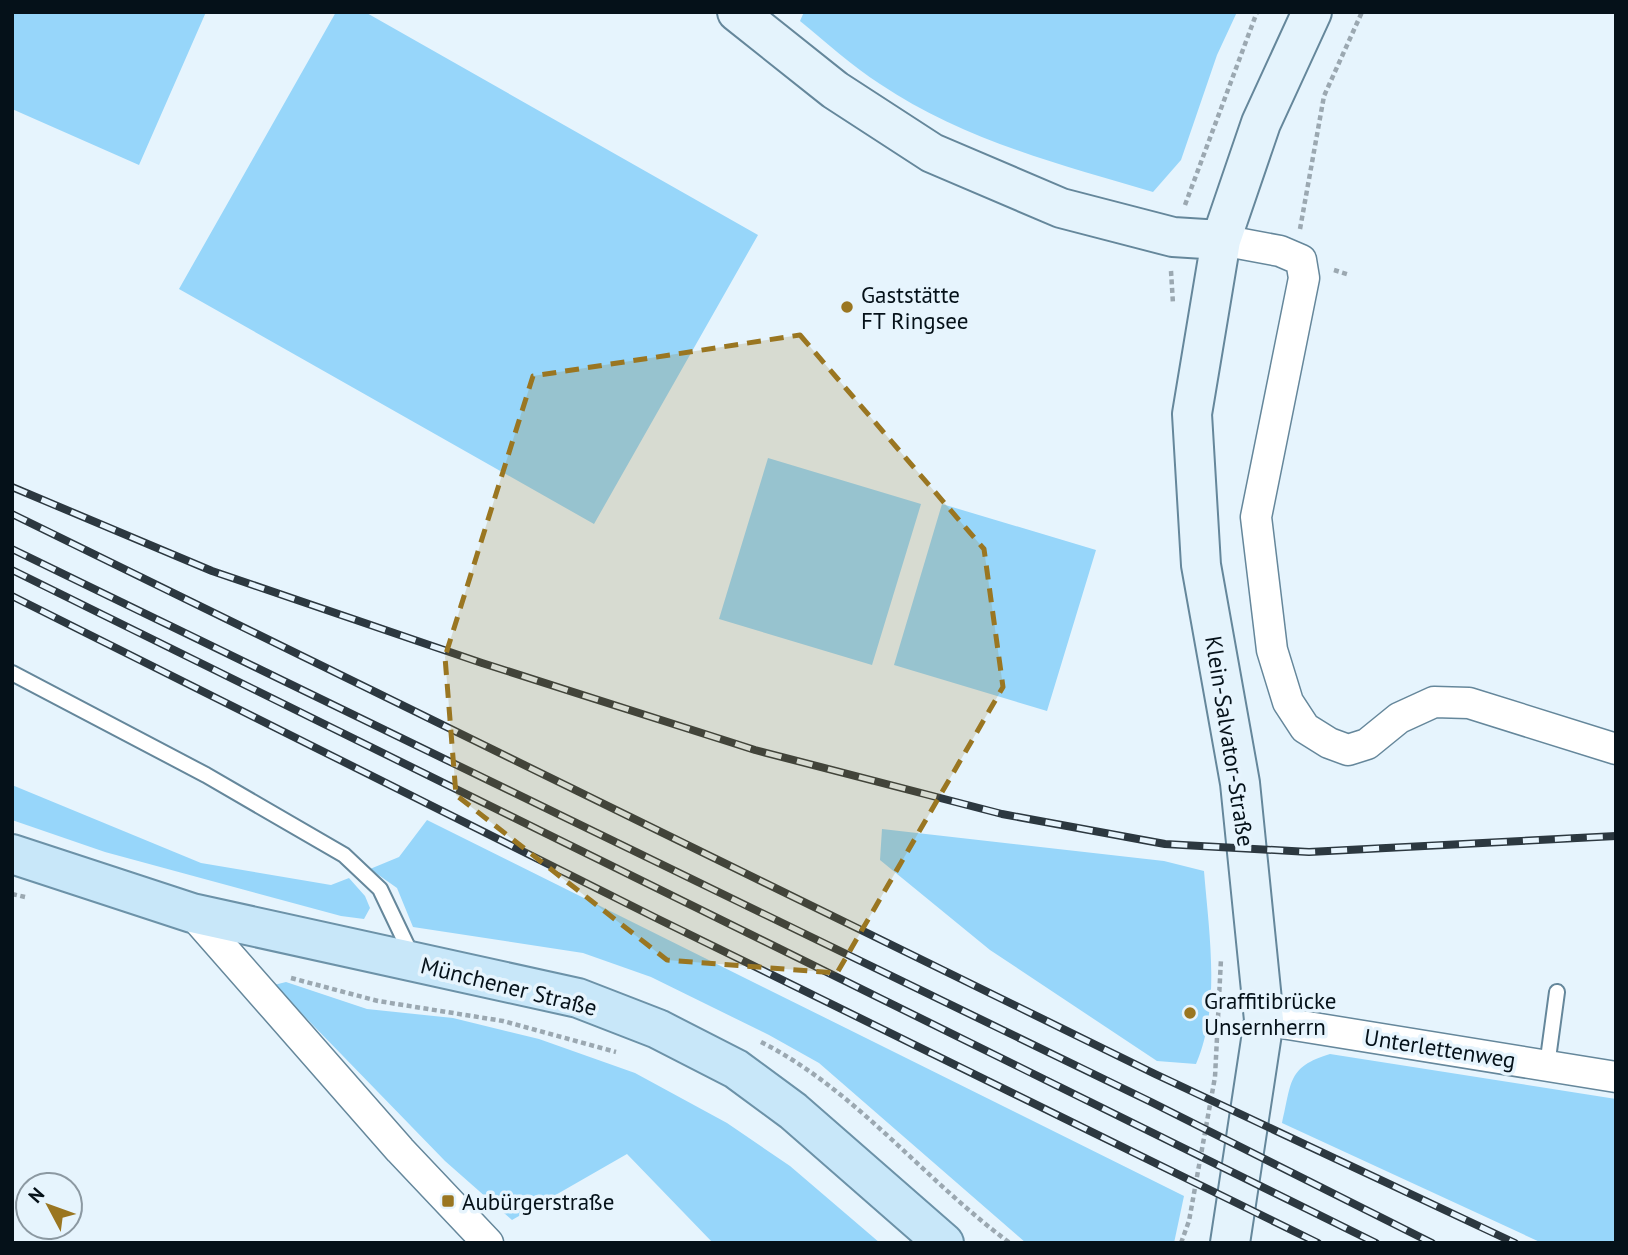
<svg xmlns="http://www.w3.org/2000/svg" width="1628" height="1255" font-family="'PT Sans',sans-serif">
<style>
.green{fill:#97d6fa}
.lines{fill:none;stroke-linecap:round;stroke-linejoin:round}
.lane-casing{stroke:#65879b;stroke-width:18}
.street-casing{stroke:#65879b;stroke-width:33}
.secondary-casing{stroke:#65879b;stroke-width:42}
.primary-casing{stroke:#6c92a8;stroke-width:42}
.path{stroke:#9ba8b1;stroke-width:4.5;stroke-dasharray:5 3.5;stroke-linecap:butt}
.lane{stroke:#fff;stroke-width:14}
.street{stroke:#fff;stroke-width:30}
.secondary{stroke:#e4f3fc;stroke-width:38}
.primary{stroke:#c8e7f9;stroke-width:38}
.rail-casing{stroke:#2c3840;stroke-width:8}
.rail{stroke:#e6f4fd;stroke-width:5;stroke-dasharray:16;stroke-linecap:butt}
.marked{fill:#9a7621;fill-opacity:0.2;stroke:#9a7621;stroke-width:5;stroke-dasharray:14 9;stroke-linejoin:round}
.poi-dot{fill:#9a7621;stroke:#e6f4fd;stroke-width:2.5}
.labels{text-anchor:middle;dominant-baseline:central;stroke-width:7;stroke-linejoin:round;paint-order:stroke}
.poi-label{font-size:23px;fill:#051119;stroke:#e6f4fd;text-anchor:start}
.street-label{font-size:23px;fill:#051119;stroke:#e6f4fd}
</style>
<rect width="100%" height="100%" fill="#e6f4fd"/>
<path class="green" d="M 12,12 L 206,12 L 139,165 L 12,109 Z
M 336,12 L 365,12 L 758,235 L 594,524 L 179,289 Z
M 804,12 L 1237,12 L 1217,55 L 1181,160 L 1153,192 C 1061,165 961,139 880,84 C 852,66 826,42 800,21 Z
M 768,458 L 921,504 L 872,665 L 719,619 Z
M 942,504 L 1096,550 L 1047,711 L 894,665 Z
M 12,785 L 201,863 L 331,885 L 349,878 L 365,896 L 370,908 L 364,919 L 341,916 L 105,852 L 12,820 Z
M 427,820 L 1184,1196 L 1174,1243 L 1026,1243 L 819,1063 L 769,1035 L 651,977 L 583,953 L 413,927 L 397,888 L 370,869 L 399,857 Z
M 882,829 L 1164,861 L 1204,871 C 1209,933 1221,1006 1196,1064 L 1157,1061 L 990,950 L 880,860 Z
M 286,982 L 367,1009 L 453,1018 L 539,1039 L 635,1073 L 727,1123 L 790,1166 L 880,1243 L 713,1243 L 627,1154 L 512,1220 L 445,1161 L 274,985 Z
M 1330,1054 L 1616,1099 L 1616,1243 L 1542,1243 L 1282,1123 C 1292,1082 1287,1067 1330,1054 Z"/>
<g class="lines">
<g class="lane-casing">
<path id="lane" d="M 12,673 L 206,775 L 344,855 L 380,889 L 412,956
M 1547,1066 L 1557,992"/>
</g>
<g class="street-casing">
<path id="street" d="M 1221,240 L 1280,251 L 1301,260 L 1304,278 L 1256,517 L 1272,650 L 1288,702 L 1305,728 L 1329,743 L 1348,750 L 1367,744 L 1399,718 L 1434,702 L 1469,703 L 1616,749
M 192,913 L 400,1150 L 488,1243
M 1264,1020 L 1616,1077"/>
</g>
<g class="secondary-casing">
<path id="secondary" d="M 737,12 L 835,90 L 932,153 L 1061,208 L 1173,237 L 1221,240
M 1230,1243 L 1264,1020 L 1240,783 L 1201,565 L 1192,414 L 1221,240 L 1261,123 L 1312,12"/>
</g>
<g class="primary-casing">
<path id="primary" d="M 12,854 L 192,913 L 578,998 L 658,1029 L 736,1069 L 793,1111 L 944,1243"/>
</g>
<path class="path" d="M 1185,205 L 1257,12
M 1300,229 L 1324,96 L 1362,12
M 1334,270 L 1350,275
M 1171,271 L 1173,304
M 12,894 L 25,897
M 291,978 L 378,1001 L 503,1021 L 616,1052
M 761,1042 C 856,1090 924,1180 1010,1243
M 1181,1243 L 1189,1221 L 1215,1077 L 1221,959"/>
<use href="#lane" class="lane"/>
<use href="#street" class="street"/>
<use href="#secondary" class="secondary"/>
<use href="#primary" class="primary"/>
<g class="rail-casing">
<path id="rail" d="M 12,487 L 212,571 L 482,663 L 755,750 L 1002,814 L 1165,844 L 1309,852 L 1616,836
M 12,514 L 1155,1074 L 1515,1243
M 12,549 L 1151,1102 L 1432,1243
M 12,570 L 1376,1243
M 12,596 L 656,918 L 1318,1243"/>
</g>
<use href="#rail" class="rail"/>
</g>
<path class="marked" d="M 800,335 L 984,549 L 1003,687 L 837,973 L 667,960 L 456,795 L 445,657 L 533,376 Z"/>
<g class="poi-dot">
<circle cx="847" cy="307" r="7"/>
<circle cx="1190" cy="1013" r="7"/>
<rect x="441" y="1194" width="14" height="14" rx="3.5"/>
</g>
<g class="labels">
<g class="poi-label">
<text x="861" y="294">Gaststätte<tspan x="861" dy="26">FT Ringsee</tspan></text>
<text x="1204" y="1000">Graffitibrücke<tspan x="1204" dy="26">Unsernherrn</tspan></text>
<text x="462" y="1201">Aubürgerstraße</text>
</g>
<g class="street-label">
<text transform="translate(1230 741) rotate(81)">Klein-Salvator-Straße</text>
<text transform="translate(509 986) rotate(14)">Münchener Straße</text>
<text transform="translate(1440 1048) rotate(9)">Unterlettenweg</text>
</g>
</g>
<rect width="1628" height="1255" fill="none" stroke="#051119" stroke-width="28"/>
<g transform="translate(49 1206) rotate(311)"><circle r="33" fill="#e6f4fd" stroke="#8c99a2" stroke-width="2"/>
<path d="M0-5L12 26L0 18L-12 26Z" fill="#9a7621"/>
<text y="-10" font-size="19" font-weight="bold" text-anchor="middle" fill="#051119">N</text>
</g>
</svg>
